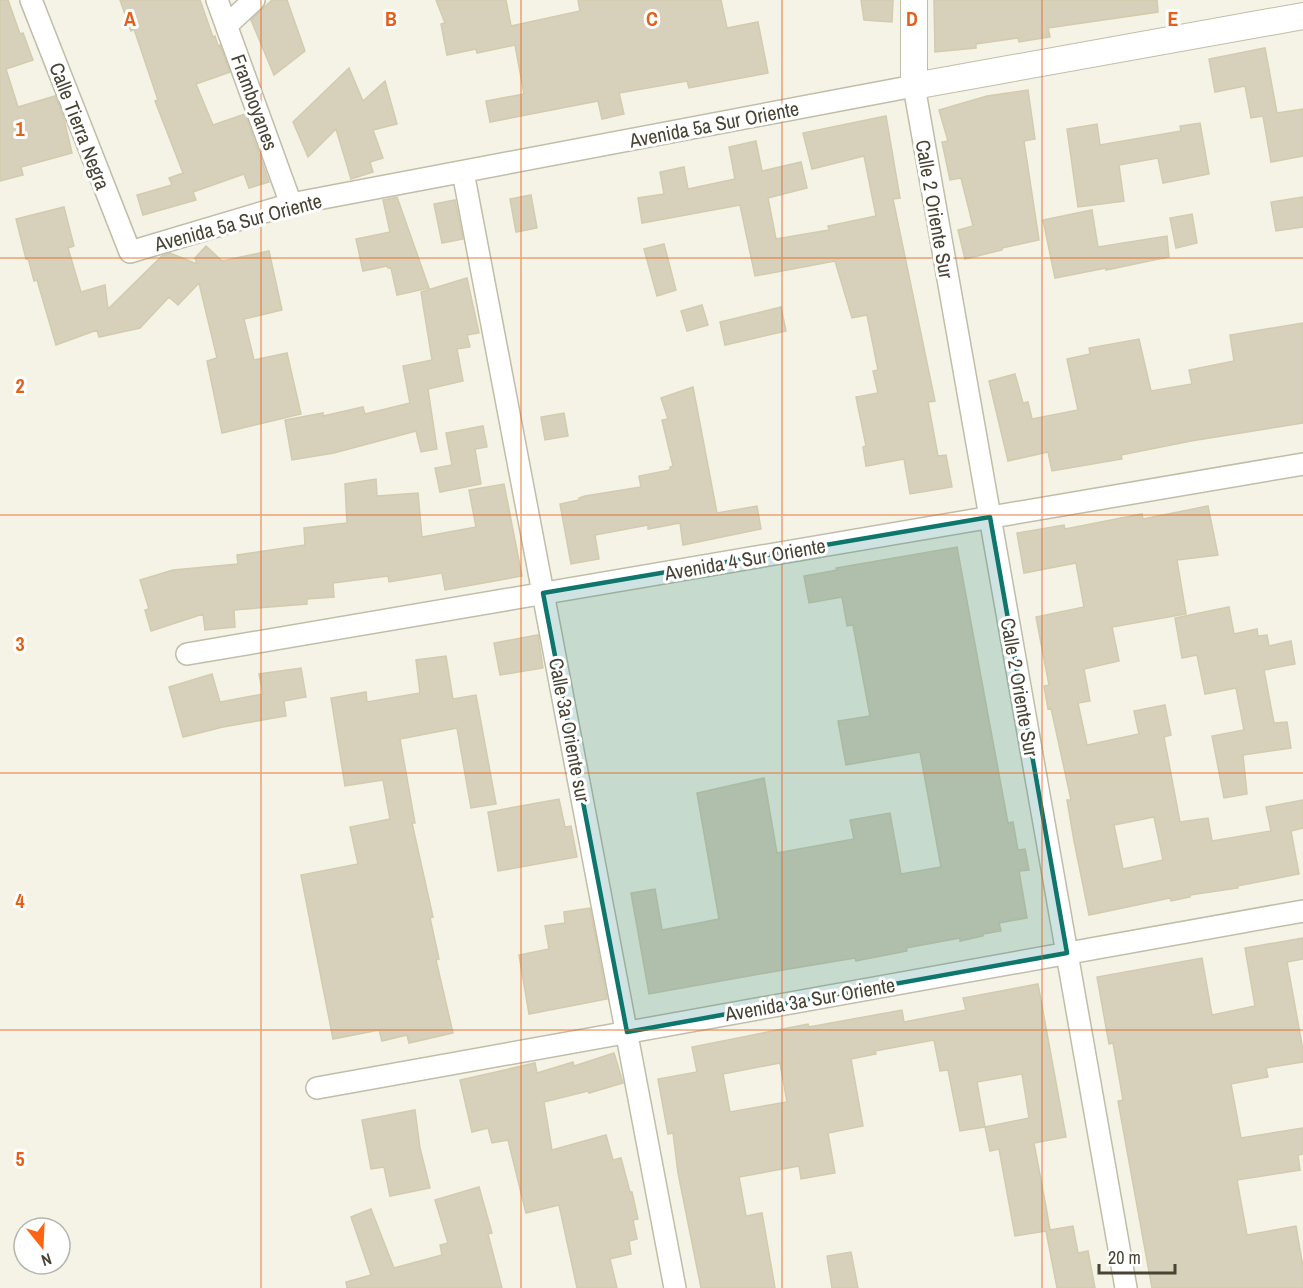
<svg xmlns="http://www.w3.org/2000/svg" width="1303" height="1288" font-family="'Archivo Narrow',sans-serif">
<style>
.building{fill:#d7d1bb;stroke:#d2cbae;stroke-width:1.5;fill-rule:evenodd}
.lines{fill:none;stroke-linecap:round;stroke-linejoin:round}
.minor-casing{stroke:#c0bda8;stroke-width:24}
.tertiary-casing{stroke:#c0bda8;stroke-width:28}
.minor{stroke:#fff;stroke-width:21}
.tertiary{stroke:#fff;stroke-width:26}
.marked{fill:#0f766e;fill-opacity:0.2;stroke:#0f766e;stroke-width:4.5;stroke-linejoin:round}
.grid{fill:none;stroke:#e45f17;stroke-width:1.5;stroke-opacity:0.55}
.labels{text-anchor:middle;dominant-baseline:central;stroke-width:6;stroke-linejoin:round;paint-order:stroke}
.street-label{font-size:20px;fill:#484435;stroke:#fff}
.grid-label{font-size:20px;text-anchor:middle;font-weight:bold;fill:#e45f17;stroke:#fff;stroke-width:6;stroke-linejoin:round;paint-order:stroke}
</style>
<rect width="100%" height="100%" fill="#f4f3e6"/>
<path class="building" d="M 0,0 L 8,0 L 20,34 L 23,33 L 33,60 L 6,69 L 18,107 L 55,96 L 64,119 L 72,153 L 21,167 L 23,175 L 0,181 Z
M 120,0 L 200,0 L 213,37 L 215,36 L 218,46 L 220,45 L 230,72 L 196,84 L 213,125 L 245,114 L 269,182 L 249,188 L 244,174 L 193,192 L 196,200 L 143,215 L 137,195 L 172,185 L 169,178 L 183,173 L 155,101 L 158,100 L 134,29 L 131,31 Z
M 272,0 L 287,0 L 305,51 L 274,75 L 251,20 Z
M 436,0 L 506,0 L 511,26 L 580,11 L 578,0 L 721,0 L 727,28 L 758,22 L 768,73 L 689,88 L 687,81 L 619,93 L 624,114 L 602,119 L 598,101 L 490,122 L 486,101 L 524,94 L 515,45 L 477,53 L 476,49 L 447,55 L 441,24 L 445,23 Z
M 861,0 L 893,0 L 892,22 L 864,20 Z
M 934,0 L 1157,0 L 1158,12 L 1048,28 L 1050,37 L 1019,42 L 1018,38 L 976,44 L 976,48 L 935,52 Z
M 1265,48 L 1277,113 L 1303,109 L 1303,156 L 1271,162 L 1263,116 L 1251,118 L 1245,86 L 1215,92 L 1209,59 Z
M 349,68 L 363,101 L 385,81 L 397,124 L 373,130 L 383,158 L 370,162 L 373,172 L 351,179 L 336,129 L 308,157 L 293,122 Z
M 1028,90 L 1035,139 L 1024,141 L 1039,240 L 1002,248 L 1002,250 L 965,259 L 958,230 L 973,226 L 961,178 L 950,180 L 942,142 L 948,141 L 939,110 L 987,96 Z
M 886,116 L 900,198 L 893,199 L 935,401 L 928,402 L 938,456 L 946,455 L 952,487 L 910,494 L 904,459 L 866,466 L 863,447 L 866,446 L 856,397 L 878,393 L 873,371 L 878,370 L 867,315 L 852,318 L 835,261 L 755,276 L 740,205 L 642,223 L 638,198 L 664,194 L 660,172 L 684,167 L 688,189 L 735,179 L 729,147 L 756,141 L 762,171 L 801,162 L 807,188 L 768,198 L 776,239 L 829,230 L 828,226 L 876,216 L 864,156 L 812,169 L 803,133 Z
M 1200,123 L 1209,174 L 1163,183 L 1158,158 L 1119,165 L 1124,201 L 1078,207 L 1067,129 L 1097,124 L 1100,145 L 1181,131 L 1180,126 Z
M 531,195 L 537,228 L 516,232 L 510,199 Z
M 397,197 L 429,288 L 397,295 L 391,268 L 388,268 L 387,266 L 363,271 L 356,239 L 390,232 L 383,200 Z
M 1303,197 L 1303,227 L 1276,231 L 1271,202 Z
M 455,200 L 463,239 L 442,243 L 434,204 Z
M 64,207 L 74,246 L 68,248 L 81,292 L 105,285 L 108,309 L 162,256 L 170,253 L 197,264 L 195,258 L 206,246 L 222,261 L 269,251 L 282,310 L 244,319 L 254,360 L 287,353 L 301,414 L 222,433 L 207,361 L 217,358 L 199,283 L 178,305 L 169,297 L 140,328 L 99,337 L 97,330 L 56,345 L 37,280 L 34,281 L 28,258 L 26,259 L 16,219 Z
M 1092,210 L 1098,247 L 1167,236 L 1169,257 L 1106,270 L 1106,268 L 1055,278 L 1043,220 Z
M 1192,214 L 1197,243 L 1176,248 L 1170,218 Z
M 664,244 L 676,290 L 657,296 L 644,249 Z
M 467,278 L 479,333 L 467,335 L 470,347 L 457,349 L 463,381 L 428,389 L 437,449 L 421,452 L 416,431 L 334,453 L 292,460 L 285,420 L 323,413 L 323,416 L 363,407 L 365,414 L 410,403 L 403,366 L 432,360 L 421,292 Z
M 702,305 L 708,325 L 687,331 L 681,311 Z
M 781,307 L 786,331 L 725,345 L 720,322 Z
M 1303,323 L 1303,423 L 1191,441 L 1121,455 L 1122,459 L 1052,471 L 1048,452 L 1008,461 L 989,381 L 1015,374 L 1023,403 L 1028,402 L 1032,419 L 1078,410 L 1067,359 L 1090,354 L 1089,348 L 1139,339 L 1151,391 L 1192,384 L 1189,370 L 1234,361 L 1230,335 Z
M 693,387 L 717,513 L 757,506 L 761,529 L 683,545 L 680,523 L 648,529 L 648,525 L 595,535 L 599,559 L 571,564 L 560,504 L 579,500 L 579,498 L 585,496 L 641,487 L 639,476 L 670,470 L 670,467 L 673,466 L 662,420 L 668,419 L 661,398 Z
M 564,413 L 568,436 L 545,440 L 541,417 Z
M 483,426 L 487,447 L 475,449 L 481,484 L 440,492 L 435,468 L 452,465 L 446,433 Z
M 376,479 L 377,496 L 418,493 L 422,537 L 476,527 L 469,490 L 504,484 L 522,576 L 445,590 L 442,573 L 389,582 L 388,576 L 333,583 L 334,597 L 307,599 L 307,604 L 234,610 L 235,627 L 205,630 L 203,614 L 151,631 L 145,610 L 149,609 L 140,580 L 173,570 L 238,564 L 237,555 L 305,545 L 304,528 L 347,523 L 345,484 Z
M 1208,506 L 1218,555 L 1177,560 L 1186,614 L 1112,627 L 1119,661 L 1084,669 L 1090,701 L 1078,703 L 1087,745 L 1139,734 L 1134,711 L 1165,705 L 1171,735 L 1164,737 L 1180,822 L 1208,818 L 1212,841 L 1271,831 L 1266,807 L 1303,800 L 1303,828 L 1291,831 L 1299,874 L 1237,886 L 1238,888 L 1190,895 L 1190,897 L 1171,901 L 1170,898 L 1089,915 L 1074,841 L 1067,800 L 1071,800 L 1051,708 L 1048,709 L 1044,686 L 1049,685 L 1036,617 L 1084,607 L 1076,563 L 1024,573 L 1017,533 L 1064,525 L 1065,529 L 1142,514 L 1143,519 ZM 1154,817 L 1163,860 L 1123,869 L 1114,825 Z
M 957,547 L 1008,823 L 1013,822 L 1018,850 L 1025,849 L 1029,870 L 1019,871 L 1027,918 L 999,923 L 1001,931 L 983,934 L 983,936 L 960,941 L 960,938 L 906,948 L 907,951 L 856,961 L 855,958 L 777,971 L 649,994 L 631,893 L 655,889 L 662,930 L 719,919 L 697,793 L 764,778 L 777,853 L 854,839 L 850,820 L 890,813 L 901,874 L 941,867 L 920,752 L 846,765 L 838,721 L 870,716 L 853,625 L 847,626 L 842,597 L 809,603 L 804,576 L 837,570 L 836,568 Z
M 1229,607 L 1234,634 L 1257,629 L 1258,636 L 1267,635 L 1269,646 L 1291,641 L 1295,664 L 1264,670 L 1274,723 L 1287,722 L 1291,748 L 1243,755 L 1247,794 L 1224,798 L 1212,736 L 1244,730 L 1236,688 L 1205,694 L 1197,655 L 1182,658 L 1175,618 Z
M 538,635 L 543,668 L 500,675 L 494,643 Z
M 446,656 L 453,699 L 476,695 L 496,804 L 471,808 L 457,728 L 400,739 L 415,823 L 412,823 L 433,917 L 430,918 L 439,959 L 436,960 L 453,1033 L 409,1043 L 407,1035 L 382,1041 L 379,1030 L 333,1039 L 301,875 L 358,864 L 350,827 L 390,819 L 383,780 L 345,786 L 331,698 L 366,692 L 367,702 L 420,693 L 416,660 Z
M 301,668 L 306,697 L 284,701 L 286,716 L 223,727 L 183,737 L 169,687 L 212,674 L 220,702 L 263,694 L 259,674 Z
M 559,799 L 565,827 L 571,826 L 577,857 L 498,871 L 488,812 Z
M 590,908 L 607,999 L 529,1014 L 519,955 L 549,949 L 545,926 L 565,923 L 564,912 Z
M 1303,938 L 1303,959 L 1287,962 L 1303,1050 L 1303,1062 L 1266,1068 L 1268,1077 L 1231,1084 L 1241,1138 L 1303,1128 L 1303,1154 L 1298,1155 L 1300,1170 L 1237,1180 L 1247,1235 L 1296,1226 L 1303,1267 L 1303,1288 L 1152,1288 L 1118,1101 L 1123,1100 L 1113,1043 L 1109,1044 L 1097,977 L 1202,958 L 1212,1015 L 1255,1006 L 1245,948 Z
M 1038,984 L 1066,1137 L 1034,1143 L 1046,1207 L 1050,1230 L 1073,1226 L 1078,1253 L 1088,1251 L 1095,1288 L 1057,1288 L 1046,1231 L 1015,1236 L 999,1149 L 990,1151 L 985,1127 L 960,1131 L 948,1070 L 940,1071 L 934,1040 L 875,1051 L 876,1054 L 851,1059 L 863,1126 L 828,1133 L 835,1173 L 801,1179 L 799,1166 L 739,1177 L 746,1216 L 762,1213 L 775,1288 L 701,1288 L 678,1173 L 673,1133 L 668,1134 L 658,1079 L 697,1072 L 692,1047 L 808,1024 L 809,1027 L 902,1010 L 904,1022 L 966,1010 L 963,998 ZM 780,1063 L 787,1102 L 730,1112 L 723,1074 ZM 1022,1074 L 1029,1118 L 985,1127 L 977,1082 Z
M 614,1053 L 623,1083 L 589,1093 L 588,1091 L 544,1102 L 552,1150 L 606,1135 L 613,1160 L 621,1158 L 630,1192 L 632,1192 L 638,1219 L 633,1220 L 637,1239 L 629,1241 L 631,1254 L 610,1259 L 617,1288 L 577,1288 L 559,1205 L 526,1213 L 508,1140 L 492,1143 L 488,1128 L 472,1132 L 460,1080 L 535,1063 L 537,1073 L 573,1062 L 574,1066 Z
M 415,1110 L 420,1148 L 430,1188 L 390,1196 L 384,1167 L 371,1169 L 362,1120 Z
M 479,1187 L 492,1233 L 488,1234 L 502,1288 L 347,1288 L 346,1282 L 371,1275 L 351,1217 L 371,1209 L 394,1268 L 442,1255 L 440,1245 L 448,1243 L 435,1200 Z
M 851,1252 L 858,1288 L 832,1288 L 827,1256 Z"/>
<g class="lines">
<g class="minor-casing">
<path id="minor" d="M 31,0 L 130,252 L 291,204 L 914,86 L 1126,1288
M 217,0 L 291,204
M 227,25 L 254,0
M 463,172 L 675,1288
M 187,654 L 1303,464
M 317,1088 L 1303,911"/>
</g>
<g class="tertiary-casing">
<path id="tertiary" d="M 914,0 L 914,86 L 1303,16"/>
</g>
<use href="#minor" class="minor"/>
<use href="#tertiary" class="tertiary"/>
</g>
<path class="marked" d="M 990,517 L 1067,953 L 627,1032 L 543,593 Z"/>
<path class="grid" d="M 261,0 L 261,1288M 521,0 L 521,1288M 782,0 L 782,1288M 1042,0 L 1042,1288M 0,258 L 1303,258M 0,515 L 1303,515M 0,773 L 1303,773M 0,1030 L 1303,1030"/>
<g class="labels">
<g class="street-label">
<text transform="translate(255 102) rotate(70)">Framboyanes</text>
<text transform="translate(714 124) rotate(-11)">Avenida 5a Sur Oriente</text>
<text transform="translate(80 126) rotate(69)">Calle Tierra Negra</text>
<text transform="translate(935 209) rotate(80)">Calle 2 Oriente Sur</text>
<text transform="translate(238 222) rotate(-15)">Avenida 5a Sur Oriente</text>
<text transform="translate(745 559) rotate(-10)">Avenida 4 Sur Oriente</text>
<text transform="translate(1020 687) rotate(80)">Calle 2 Oriente Sur</text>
<text transform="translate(570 730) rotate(79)">Calle 3a Oriente sur</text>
<text transform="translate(810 999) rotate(-10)">Avenida 3a Sur Oriente</text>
</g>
</g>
<g class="grid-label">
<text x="130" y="26">A</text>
<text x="391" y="26">B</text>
<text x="652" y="26">C</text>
<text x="912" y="26">D</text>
<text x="1173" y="26">E</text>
<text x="20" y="136">1</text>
<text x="20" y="393">2</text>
<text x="20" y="651">3</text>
<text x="20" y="908">4</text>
<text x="20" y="1166">5</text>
</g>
<g transform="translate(42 1246) rotate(162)"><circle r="28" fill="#ffffff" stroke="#b6b4ae" stroke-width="1.5"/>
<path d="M0-4.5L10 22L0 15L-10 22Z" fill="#ff6412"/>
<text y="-9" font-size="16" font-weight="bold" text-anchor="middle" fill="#484435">N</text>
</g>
<path d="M1099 1264v9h76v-9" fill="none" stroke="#484435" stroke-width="3"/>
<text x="1108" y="1264" font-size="18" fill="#484435" stroke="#ffffff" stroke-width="4.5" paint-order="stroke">20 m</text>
</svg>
